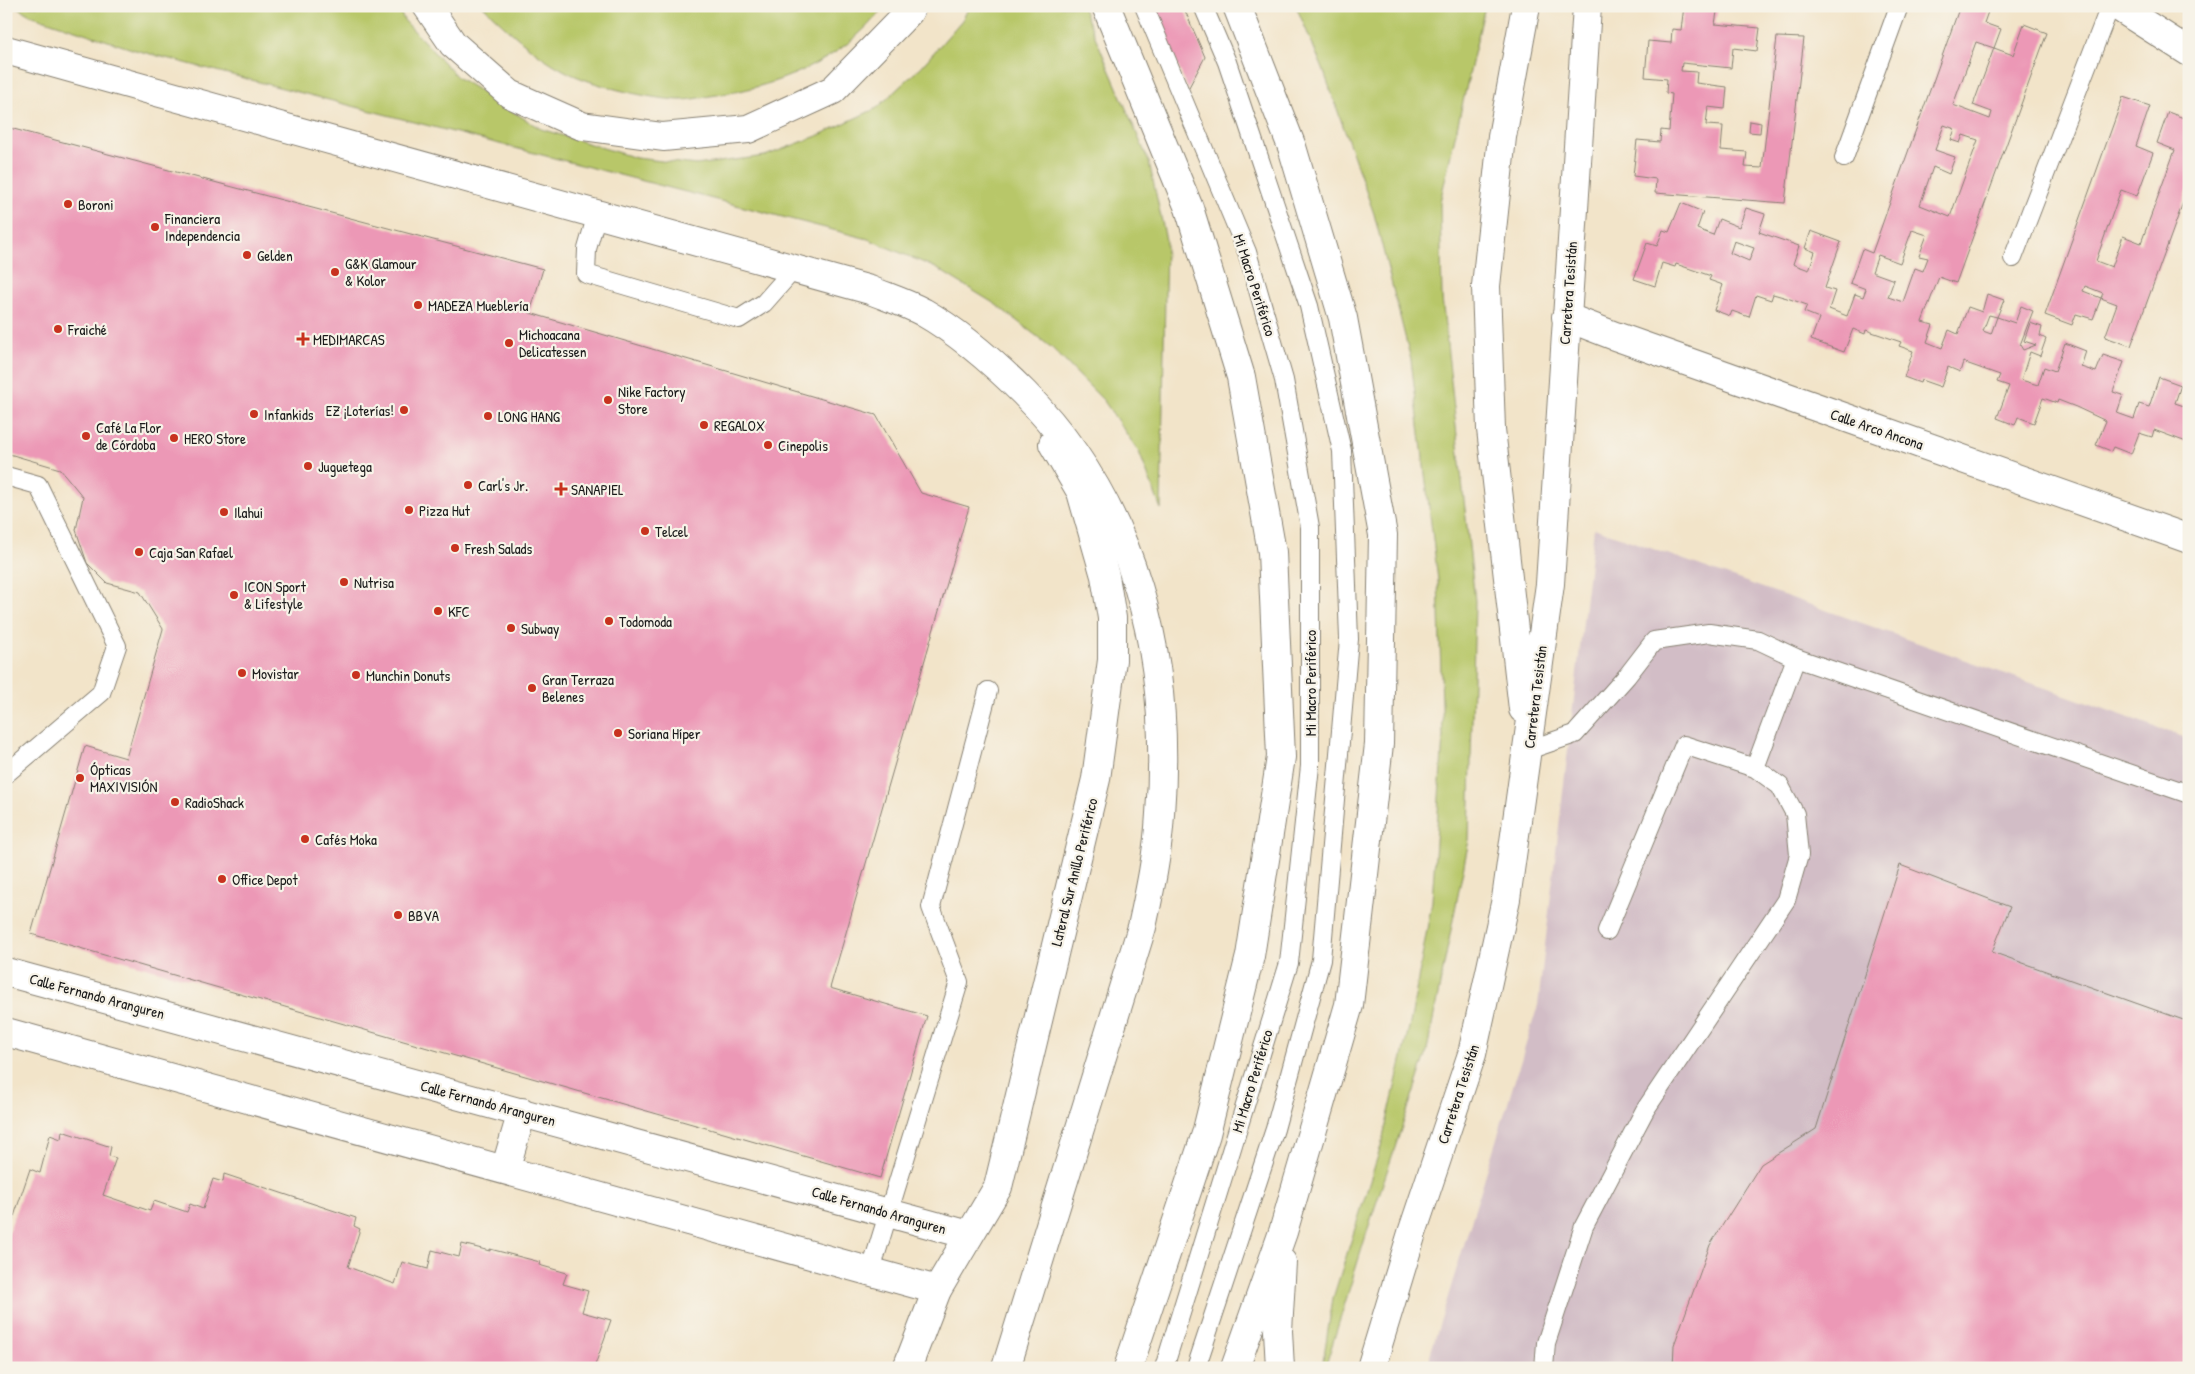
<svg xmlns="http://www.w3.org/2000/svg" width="2195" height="1374" font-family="'Patrick Hand',sans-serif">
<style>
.industrial{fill:#d2bdc6}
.green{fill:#b8c769;stroke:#6a7242}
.building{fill:#ec98b6;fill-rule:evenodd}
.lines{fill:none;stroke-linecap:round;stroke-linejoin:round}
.service-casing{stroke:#878072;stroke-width:20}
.minor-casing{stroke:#878072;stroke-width:30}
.secondary-casing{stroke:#878072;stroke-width:30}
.primary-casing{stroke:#878072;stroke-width:30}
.motorway-casing{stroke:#878072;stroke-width:30}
.service{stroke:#fff;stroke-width:18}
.minor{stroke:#fff;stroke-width:28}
.secondary{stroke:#fff;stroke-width:28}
.primary{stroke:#fff;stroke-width:28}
.motorway{stroke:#fff;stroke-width:28}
.poi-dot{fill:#c8321e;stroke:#f7f3e8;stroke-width:2}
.labels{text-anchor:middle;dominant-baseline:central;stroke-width:4.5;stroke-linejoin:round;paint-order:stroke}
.poi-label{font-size:15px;fill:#1c1c1c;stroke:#f7f3e8;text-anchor:start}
.street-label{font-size:15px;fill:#1c1c1c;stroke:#f7f3e8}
</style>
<rect width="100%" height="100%" fill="#f7f3e8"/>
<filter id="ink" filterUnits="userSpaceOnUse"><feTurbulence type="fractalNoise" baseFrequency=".02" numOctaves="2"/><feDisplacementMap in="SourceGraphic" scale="10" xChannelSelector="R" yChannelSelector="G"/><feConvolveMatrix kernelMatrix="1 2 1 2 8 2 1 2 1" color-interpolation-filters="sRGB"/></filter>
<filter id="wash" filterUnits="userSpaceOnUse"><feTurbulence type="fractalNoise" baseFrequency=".0096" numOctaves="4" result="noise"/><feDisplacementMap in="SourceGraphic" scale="20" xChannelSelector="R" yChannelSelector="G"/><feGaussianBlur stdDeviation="1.12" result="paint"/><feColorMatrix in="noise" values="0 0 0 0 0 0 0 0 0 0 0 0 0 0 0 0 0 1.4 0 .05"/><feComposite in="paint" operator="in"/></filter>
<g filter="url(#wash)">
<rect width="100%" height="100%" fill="#f2e4c9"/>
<path class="industrial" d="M 1594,528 L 2189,739 L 2189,1368 L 1426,1368 L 1538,1005 Z"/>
<path class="green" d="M 15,6 L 397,6 L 404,20 L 457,77 L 541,129 L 636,158 L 696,165 L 765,156 L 817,136 L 877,108 L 922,66 L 962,20 L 970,6 L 1082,6 L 1149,162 L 1166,240 L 1161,509 L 1139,452 L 1104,401 L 1052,348 L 995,304 L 936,268 L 868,239 L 135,50 L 30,15 Z
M 483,6 L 884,6 C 845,61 774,88 710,96 C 700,98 690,100 680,100 C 649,99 590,85 563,70 C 532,53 508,30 483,6 Z
M 1296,6 L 1485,6 L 1440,202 L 1442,298 L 1475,601 L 1469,840 L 1426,1055 L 1371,1219 L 1325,1368 L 1322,1368 L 1333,1298 L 1381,1146 L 1411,1019 L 1432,901 L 1443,737 L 1438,580 L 1411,360 L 1374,214 L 1323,69 Z"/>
<g id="blocks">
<path class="building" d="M 1152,6 L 1183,6 L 1205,57 L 1188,89 Z
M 1684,6 L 1718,6 L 1715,24 L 1760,28 L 1757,51 L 1733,48 L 1731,68 L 1682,63 L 1681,71 L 1697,72 L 1696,83 L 1727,87 L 1725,109 L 1708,107 L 1706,125 L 1723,126 L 1721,150 L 1747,152 L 1745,167 L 1762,168 L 1777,37 L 1804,38 L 1785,203 L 1655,193 L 1656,179 L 1633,176 L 1637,140 L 1660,142 L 1661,130 L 1669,131 L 1670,119 L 1672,94 L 1666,93 L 1667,79 L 1645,77 L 1648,41 L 1671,43 L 1672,29 L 1681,30 Z
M 1960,6 L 1990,6 L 1984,23 L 2001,29 L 1994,48 L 1976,42 L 1953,105 L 1990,119 L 1992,112 L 1973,105 L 1994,48 L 2013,55 L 2024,24 L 2047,33 L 1956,283 L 1939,277 L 1922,322 L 1933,325 L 1927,342 L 1942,348 L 1949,330 L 1958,334 L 1968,307 L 1982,312 L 1987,294 L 2004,300 L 1997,317 L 2015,323 L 2021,306 L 2033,311 L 2020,345 L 2023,350 L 2036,345 L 2024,341 L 2030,323 L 2042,327 L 2040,336 L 2046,339 L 2040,356 L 2030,352 L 2021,380 L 2038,385 L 2044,367 L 2055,371 L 2065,343 L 2086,351 L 2081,367 L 2096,372 L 2103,355 L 2124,362 L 2113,392 L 2123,395 L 2117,413 L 2134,419 L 2139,404 L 2149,407 L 2159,377 L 2181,385 L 2175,403 L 2184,406 L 2185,402 L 2189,404 L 2189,443 L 2154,430 L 2152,437 L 2139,433 L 2131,454 L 2113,447 L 2111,451 L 2096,445 L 2106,421 L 2076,407 L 2058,400 L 2057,403 L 2043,398 L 2034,423 L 2018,417 L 2015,425 L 1997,418 L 2009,386 L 1997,382 L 2000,375 L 1963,362 L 1960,372 L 1948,367 L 1941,387 L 1921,380 L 1920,383 L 1904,377 L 1913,351 L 1899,346 L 1901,342 L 1866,330 L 1865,334 L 1853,329 L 1844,352 L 1811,340 L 1819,318 L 1804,312 L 1807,305 L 1787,298 L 1773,294 L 1771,300 L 1756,295 L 1749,317 L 1732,311 L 1730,316 L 1714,310 L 1723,285 L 1709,280 L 1711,276 L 1676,264 L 1675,267 L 1662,263 L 1655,286 L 1634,279 L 1647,243 L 1657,246 L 1663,230 L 1669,232 L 1681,203 L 1703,212 L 1697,229 L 1713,235 L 1719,219 L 1739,227 L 1746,208 L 1765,214 L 1759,232 L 1799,246 L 1793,264 L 1798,266 L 1809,270 L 1815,252 L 1805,248 L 1811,231 L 1841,242 L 1825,288 L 1835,291 L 1829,309 L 1847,316 L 1855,294 L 1863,297 L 1866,289 L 1850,283 L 1862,249 L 1872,253 ZM 1944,125 L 1955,129 L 1951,140 L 1960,143 L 1963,135 L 1978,140 L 1950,217 L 1920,205 L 1933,167 L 1949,174 L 1955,157 L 1935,150 ZM 1912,230 L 1927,235 L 1919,256 L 1928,258 L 1923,271 L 1915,268 L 1903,302 L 1888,297 L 1894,280 L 1872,272 L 1878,255 L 1900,263 ZM 1734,241 L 1754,248 L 1749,261 L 1730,253 ZM 1989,315 L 1997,317 L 1991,334 L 1983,331 Z
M 2123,97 L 2150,106 L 2136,146 L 2153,153 L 2137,196 L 2121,190 L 2118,198 L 2096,261 L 2112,267 L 2123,236 L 2141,243 L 2175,150 L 2157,143 L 2168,112 L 2189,120 L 2189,186 L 2131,346 L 2105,337 L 2117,304 L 2101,298 L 2103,293 L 2085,286 L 2083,291 L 2101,298 L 2093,319 L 2076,314 L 2072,325 L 2045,315 Z
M 1750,121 L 1761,123 L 1760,133 L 1749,132 Z
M 6,127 L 543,269 L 530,313 L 876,415 L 921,493 L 969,507 L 830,988 L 927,1016 L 880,1178 L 31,934 L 85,746 L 126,758 L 163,629 L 140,592 L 107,583 L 87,563 L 76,530 L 83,497 L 60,469 L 6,453 Z
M 1900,865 L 2010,907 L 1992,952 L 2189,1022 L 2189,1368 L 1673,1368 L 1674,1345 L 1710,1245 L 1761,1164 L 1816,1129 Z
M 62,1131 L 111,1147 L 109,1156 L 116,1158 L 103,1195 L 150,1211 L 154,1201 L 187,1212 L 190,1204 L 203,1209 L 213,1179 L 223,1182 L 224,1174 L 356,1218 L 354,1226 L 360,1229 L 348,1267 L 395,1284 L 402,1262 L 428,1269 L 432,1250 L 459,1257 L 462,1244 L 490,1251 L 490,1249 L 540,1262 L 539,1265 L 567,1273 L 563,1284 L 588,1291 L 582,1312 L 611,1320 L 594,1368 L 6,1368 L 6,1240 L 30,1169 L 40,1173 L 50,1135 L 61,1139 Z"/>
</g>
</g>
<g filter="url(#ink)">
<use href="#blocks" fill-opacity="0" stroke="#878072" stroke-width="1"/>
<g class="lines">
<g class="service-casing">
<path id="service" d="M 1144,6 L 1247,252 L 1284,380 L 1310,527 L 1310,766 L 1289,963 L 1164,1368
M 1844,158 L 1899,6
M 597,214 L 587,249 L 586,274 L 739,319 L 764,303 L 794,269
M 2013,258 L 2110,6
M 6,476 L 38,485 L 117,646 L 101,693 L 6,774
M 1528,750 L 1575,734 L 1627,676 L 1654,641 L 1709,633 L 1758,640 L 1796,658 L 2189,794
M 1607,931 L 1684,745 L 1755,768
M 871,1270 L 959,982 L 931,907 L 988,691
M 1196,1368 L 1275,1129 L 1321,960 L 1349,639 L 1342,451 L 1309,306 L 1227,62 L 1203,6
M 1544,1368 L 1546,1343 L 1584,1226 L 1645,1110 L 1786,900 L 1799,855 L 1795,814 L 1780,786 L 1755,768 L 1796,658"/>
</g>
<g class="minor-casing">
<path id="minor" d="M 2117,6 L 2189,52
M 1566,317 L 1615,336 L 2189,539
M 6,972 L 969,1235
M 6,1032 L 937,1290
M 505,1170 L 522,1112"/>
</g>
<g class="secondary-casing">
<path id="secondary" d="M 1523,709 L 1491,429 L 1486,286 L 1502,137 L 1526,6
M 907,1368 L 937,1290 L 998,1187 L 1096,779 L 1112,660 L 1112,618 L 1105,576 L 1081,492 L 1053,444
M 1371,1368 L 1412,1233 L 1472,1054 L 1506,899 L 1550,584 L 1587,6"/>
</g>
<g class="primary-casing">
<path id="primary" d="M 6,50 L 870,290 C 887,297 906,303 923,312 C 960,333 994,363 1024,393 C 1136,506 1172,659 1160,814 C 1158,852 1150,890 1142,927 L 1006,1368"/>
</g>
<g class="motorway-casing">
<path id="motorway" d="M 427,6 L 453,44 L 510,94 L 582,126 L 663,137 L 748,129 L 833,90 L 909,12 L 912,6
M 1106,6 L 1189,208 L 1241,377 L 1272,552 L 1281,757 L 1250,956 L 1206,1134 L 1128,1368
M 1235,1368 L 1283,1232 L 1349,1005 L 1379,744 L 1383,535 L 1343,318 L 1292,147 L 1237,6
M 1280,1368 L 1278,1331 L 1282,1262"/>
</g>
<use href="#service" class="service"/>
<use href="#minor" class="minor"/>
<use href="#secondary" class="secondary"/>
<use href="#primary" class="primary"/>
<use href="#motorway" class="motorway"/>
</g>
</g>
<g class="poi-dot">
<circle cx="68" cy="204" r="5"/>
<circle cx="155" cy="227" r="5"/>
<circle cx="247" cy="255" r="5"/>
<circle cx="335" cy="272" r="5"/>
<circle cx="418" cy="305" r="5"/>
<circle cx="58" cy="329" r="5"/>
<path d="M300.5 331.5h5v5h5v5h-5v5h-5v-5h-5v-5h5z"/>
<circle cx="509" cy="343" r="5"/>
<circle cx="608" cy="400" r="5"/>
<circle cx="404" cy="410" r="5"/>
<circle cx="254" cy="414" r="5"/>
<circle cx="488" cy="416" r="5"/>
<circle cx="704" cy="425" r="5"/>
<circle cx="86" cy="436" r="5"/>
<circle cx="174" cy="438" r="5"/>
<circle cx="768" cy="445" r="5"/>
<circle cx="308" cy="466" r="5"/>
<circle cx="468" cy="485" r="5"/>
<path d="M558.5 481.5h5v5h5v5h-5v5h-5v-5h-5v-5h5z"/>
<circle cx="409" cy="510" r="5"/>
<circle cx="224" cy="512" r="5"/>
<circle cx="645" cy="531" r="5"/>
<circle cx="455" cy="548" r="5"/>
<circle cx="139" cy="552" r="5"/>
<circle cx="344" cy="582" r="5"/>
<circle cx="234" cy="595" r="5"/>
<circle cx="438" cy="611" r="5"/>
<circle cx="609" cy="621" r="5"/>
<circle cx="511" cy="628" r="5"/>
<circle cx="242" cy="673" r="5"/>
<circle cx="356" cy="675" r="5"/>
<circle cx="532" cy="688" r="5"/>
<circle cx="618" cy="733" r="5"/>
<circle cx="80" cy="778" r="5"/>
<circle cx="175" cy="802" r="5"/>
<circle cx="305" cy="839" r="5"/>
<circle cx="222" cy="879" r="5"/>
<circle cx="398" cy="915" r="5"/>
</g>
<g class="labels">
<g class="poi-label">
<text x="78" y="204">Boroni</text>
<text x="165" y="218">Financiera<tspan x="165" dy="17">Independencia</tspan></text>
<text x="257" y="255">Gelden</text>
<text x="345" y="263">G&amp;K Glamour<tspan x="345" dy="17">&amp; Kolor</tspan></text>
<text x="428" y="305">MADEZA Mueblería</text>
<text x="68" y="329">Fraiché</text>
<text x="519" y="334">Michoacana<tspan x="519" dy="17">Delicatessen</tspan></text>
<text x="313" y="339">MEDIMARCAS</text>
<text x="618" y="391">Nike Factory<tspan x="618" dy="17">Store</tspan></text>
<text x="394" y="410" text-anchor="end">EZ ¡Loterías!</text>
<text x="264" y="414">Infankids</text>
<text x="498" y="416">LONG HANG</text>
<text x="714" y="425">REGALOX</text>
<text x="96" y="427">Café La Flor<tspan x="96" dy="17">de Córdoba</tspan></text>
<text x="184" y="438">HERO Store</text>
<text x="778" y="445">Cinepolis</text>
<text x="318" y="466">Juguetega</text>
<text x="478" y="485">Carl's Jr.</text>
<text x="571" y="489">SANAPIEL</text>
<text x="419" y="510">Pizza Hut</text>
<text x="234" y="512">Ilahui</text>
<text x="655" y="531">Telcel</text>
<text x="465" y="548">Fresh Salads</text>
<text x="149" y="552">Caja San Rafael</text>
<text x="354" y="582">Nutrisa</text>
<text x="244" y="586">ICON Sport<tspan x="244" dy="17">&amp; Lifestyle</tspan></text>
<text x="448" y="611">KFC</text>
<text x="619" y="621">Todomoda</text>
<text x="521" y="628">Subway</text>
<text x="252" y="673">Movistar</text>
<text x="366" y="675">Munchin Donuts</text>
<text x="542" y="679">Gran Terraza<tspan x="542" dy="17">Belenes</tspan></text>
<text x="628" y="733">Soriana Híper</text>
<text x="90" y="769">Ópticas<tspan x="90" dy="17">MAXIVISIÓN</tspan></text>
<text x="185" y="802">RadioShack</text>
<text x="315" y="839">Cafés Moka</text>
<text x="232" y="879">Office Depot</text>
<text x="408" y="915">BBVA</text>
</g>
<g class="street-label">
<text transform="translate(1255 285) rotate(72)">Mi Macro Periférico</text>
<text transform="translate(1568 293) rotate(-86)">Carretera Tesistán</text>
<text transform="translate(1877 429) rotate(19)">Calle Arco Ancona</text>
<text transform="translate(1310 683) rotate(-90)">Mi Macro Periférico</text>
<text transform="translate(1535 697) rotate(-83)">Carretera Tesistán</text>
<text transform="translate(1074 872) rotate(-76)">Lateral Sur Anillo Periférico</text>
<text transform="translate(97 996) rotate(15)">Calle Fernando Aranguren</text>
<text transform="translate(1252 1081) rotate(-73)">Mi Macro Periférico</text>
<text transform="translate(1458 1094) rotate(-72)">Carretera Tesistán</text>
<text transform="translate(488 1103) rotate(15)">Calle Fernando Aranguren</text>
<text transform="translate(879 1210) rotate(16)">Calle Fernando Aranguren</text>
</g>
</g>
<rect width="2195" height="1374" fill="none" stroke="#f7f3e8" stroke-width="25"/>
</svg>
